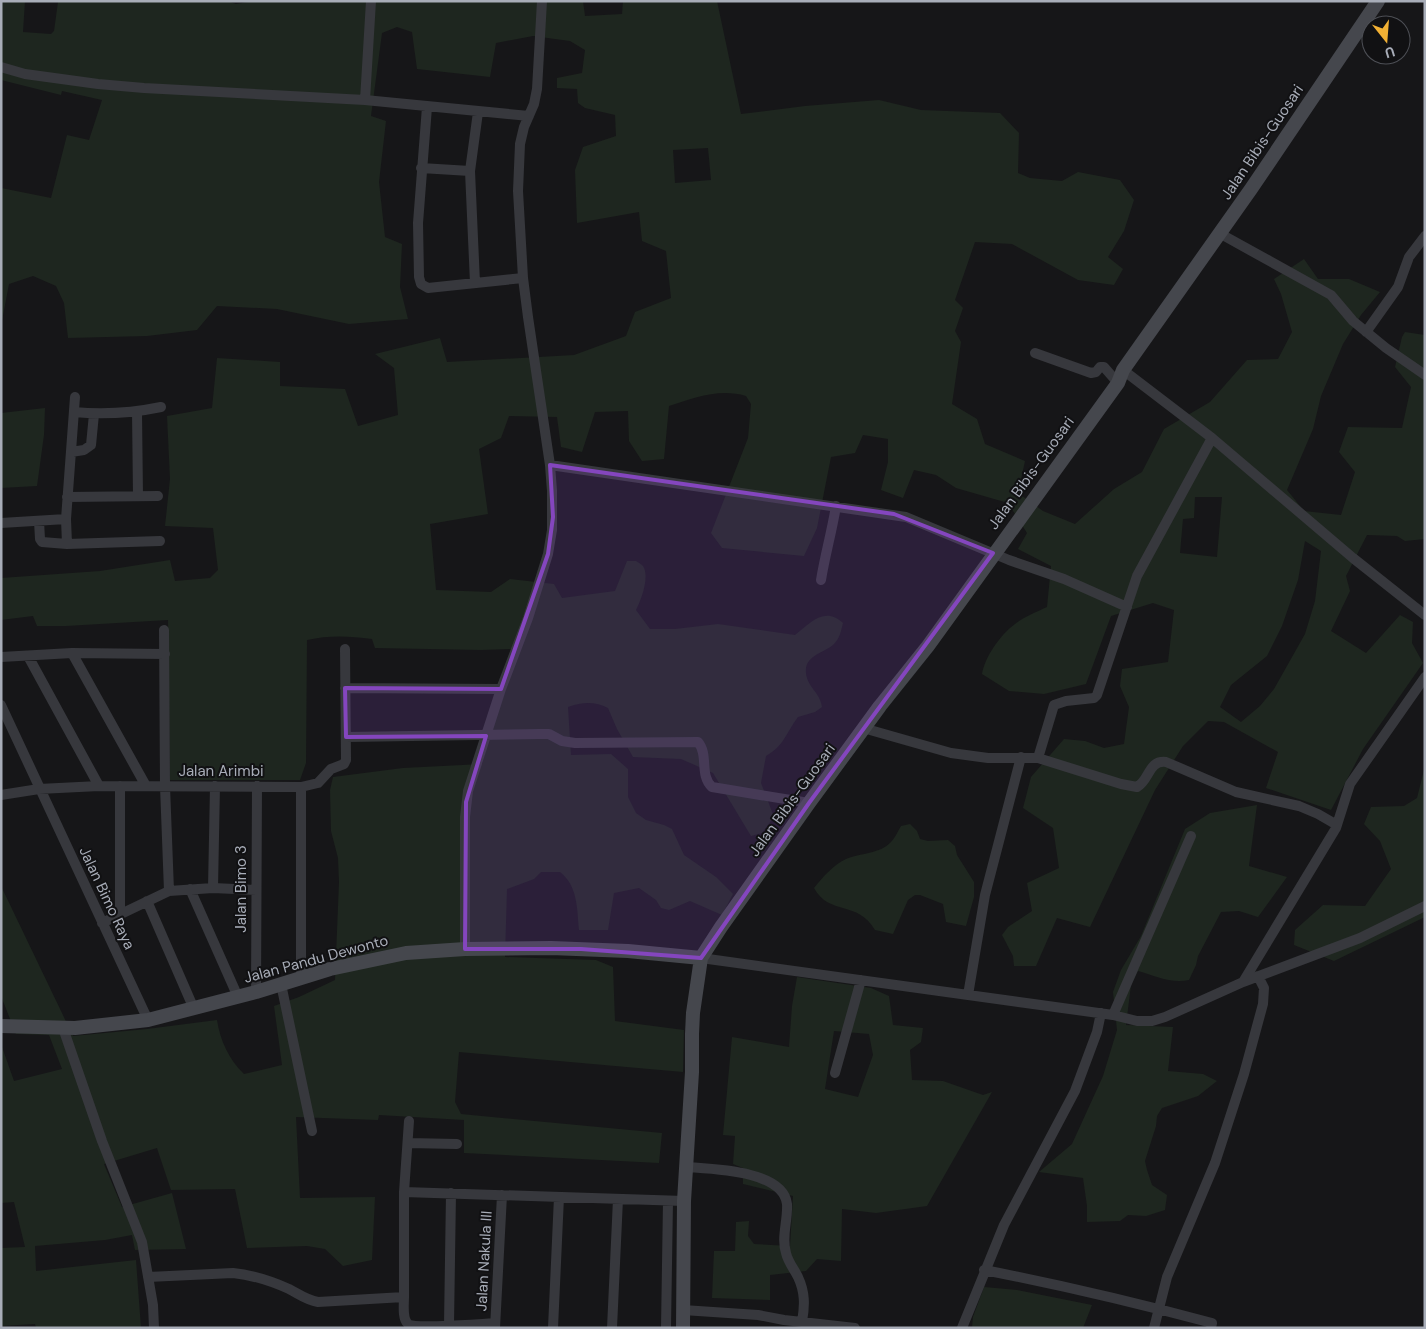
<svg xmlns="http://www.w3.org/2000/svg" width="1426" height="1329" font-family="'DM Sans',sans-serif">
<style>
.green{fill:#1e261f;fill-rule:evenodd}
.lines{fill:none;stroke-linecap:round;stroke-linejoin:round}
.street{stroke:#37383d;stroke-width:10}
.secondary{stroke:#45474d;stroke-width:14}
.marked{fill:#8446be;fill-opacity:0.2;stroke:#8446be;stroke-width:4;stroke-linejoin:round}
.labels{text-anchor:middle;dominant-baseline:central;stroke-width:4;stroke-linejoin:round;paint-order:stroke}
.street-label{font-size:15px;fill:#a8adb8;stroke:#111113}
</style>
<rect width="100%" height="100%" fill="#161618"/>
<path class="green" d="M 1,1 L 25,1 L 23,32 L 51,34 L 54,31 L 58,2 L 227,1 L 236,4 L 253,1 L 583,1 L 585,16 L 622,14 L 623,1 L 717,1 L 741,114 L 805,106 L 879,100 L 921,110 L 1000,113 L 1019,133 L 1018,173 L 1030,178 L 1062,181 L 1078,172 L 1120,180 L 1134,200 L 1124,231 L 1108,257 L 1123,269 L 1114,285 L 1078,280 L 1012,244 L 975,242 L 955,300 L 963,308 L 955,331 L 961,342 L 952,404 L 977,419 L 985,444 L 1025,461 L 1018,493 L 1043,511 L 1075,524 L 1114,489 L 1142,472 L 1164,429 L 1210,402 L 1247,360 L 1278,359 L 1292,332 L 1281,294 L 1274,279 L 1304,259 L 1318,279 L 1349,279 L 1380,292 L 1361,315 L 1343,344 L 1321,396 L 1313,429 L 1287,490 L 1304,511 L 1341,515 L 1355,472 L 1339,452 L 1348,427 L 1402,428 L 1411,387 L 1395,367 L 1402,337 L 1405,332 L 1425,335 L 1425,539 L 1405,541 L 1397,536 L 1367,535 L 1346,576 L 1350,591 L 1331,631 L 1366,653 L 1400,615 L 1413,622 L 1412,643 L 1423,663 L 1363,749 L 1331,810 L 1266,788 L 1278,752 L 1224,722 L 1208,721 L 1183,746 L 1155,790 L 1090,927 L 1057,918 L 1036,966 L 1014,966 L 1013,956 L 1002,935 L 1008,927 L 1032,911 L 1027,883 L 1059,868 L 1053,828 L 1023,808 L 1031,777 L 1064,739 L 1085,741 L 1104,748 L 1124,744 L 1129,707 L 1120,686 L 1122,669 L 1168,662 L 1174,610 L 1153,603 L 1111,616 L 1086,684 L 1044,694 L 1009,691 L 982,674 C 985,657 1000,635 1015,624 C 1024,617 1036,612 1047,607 L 1051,566 L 1018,549 L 1027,533 L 1008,503 L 956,488 L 936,475 L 914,470 L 903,498 L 881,490 L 888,462 L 888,439 L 863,435 L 855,453 L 831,457 L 817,528 L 804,556 L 722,548 L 711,533 L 748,438 L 751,404 L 746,396 C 719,388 694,398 669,406 L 664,459 L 642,461 L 629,441 L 628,411 L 595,412 L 582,452 L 561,447 L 557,417 L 509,416 L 501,438 L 479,449 L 488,514 L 430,524 L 436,590 L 491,592 L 510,579 L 554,584 L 562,598 L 615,591 L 627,561 L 636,561 C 638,562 641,564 643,566 C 650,577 641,600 636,610 L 650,629 L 675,629 L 718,624 L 795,635 C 810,623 825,606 843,623 C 841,631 840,638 834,644 C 825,653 804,655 806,673 C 807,687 820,692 822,707 L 815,712 L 798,717 C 786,733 784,746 766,756 L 761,783 L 774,817 L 762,833 L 751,836 L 713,773 L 681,759 L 633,757 L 617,729 L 608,708 C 595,701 582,702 568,707 L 571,755 L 611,754 L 628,769 L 628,797 L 636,813 L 646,820 L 664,825 L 672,829 L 684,855 L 716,877 L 733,894 L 722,915 L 690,901 L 669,910 L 661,908 L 656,900 L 639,888 L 614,893 L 608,930 L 579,930 C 577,909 578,886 560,872 L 541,872 L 534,879 L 507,889 L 505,957 L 596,960 L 613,967 L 615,1021 L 684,1030 L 683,1072 L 459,1052 L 455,1102 L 461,1114 L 662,1133 L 659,1163 L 464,1153 L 464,1120 L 379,1115 L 378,1120 L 296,1117 L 300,1198 L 375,1197 L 372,1260 L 343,1266 L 325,1249 L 307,1246 L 247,1248 L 235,1189 L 171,1190 L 157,1148 L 104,1164 L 122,1207 L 172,1193 L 186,1249 L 135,1250 L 132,1235 L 105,1240 L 35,1246 L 36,1271 L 136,1260 L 141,1328 L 36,1328 L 35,1324 L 1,1326 L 1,1248 L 25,1247 L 14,1202 L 1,1203 L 1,1044 L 14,1081 L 62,1069 L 49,1035 L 16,1034 L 1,996 L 1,886 L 73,1036 L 147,1029 L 217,1020 C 220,1040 229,1060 244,1074 L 282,1065 L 274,1006 L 299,997 L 335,980 L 339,882 L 338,858 L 331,831 L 330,790 L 333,777 L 403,768 L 482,764 L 495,718 L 519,652 L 510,649 L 481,650 L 375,648 L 372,639 C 349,636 329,635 307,640 L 306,763 L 300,780 L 170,780 L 168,620 L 66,626 L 37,626 L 33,616 L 1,620 L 1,578 L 100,571 L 170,560 L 175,581 L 210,578 L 218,570 L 213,528 L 165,526 L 170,479 L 167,416 L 212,408 L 217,358 L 280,362 L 280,386 L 345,389 L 358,426 L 398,415 L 394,368 L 375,354 L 440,338 L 447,362 L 574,355 L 626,336 L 635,312 L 671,298 L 666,251 L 642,241 L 639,212 L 577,223 L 575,170 L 583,147 L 616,136 L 615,115 L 585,108 L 578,103 L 577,89 L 557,88 L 557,78 L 582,73 L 585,50 L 570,41 L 533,36 L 496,43 L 490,77 L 417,69 L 412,32 L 397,27 L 382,33 L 371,116 L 386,121 L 379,182 L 385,237 L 402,244 L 400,287 L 408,319 L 349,324 L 277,309 L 217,306 L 197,330 L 147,336 L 68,338 L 64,303 L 56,286 L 33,276 L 9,284 L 1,326 L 1,188 L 51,198 L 67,135 L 89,140 L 102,100 L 62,91 L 61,95 L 1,80 ZM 708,148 L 711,180 L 675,183 L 673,150 ZM 1195,497 L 1222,497 L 1217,557 L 1180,553 L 1183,519 L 1194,518 ZM 1305,541 L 1321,551 L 1315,601 L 1305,634 L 1274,689 L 1260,706 L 1241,722 L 1220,707 L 1231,685 L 1267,656 L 1282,626 L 1298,580 Z
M 45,408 L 44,435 L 37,486 L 1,488 L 1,413 Z
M 1425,766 L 1425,917 L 1334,961 L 1294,945 L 1295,930 L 1323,905 L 1365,906 L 1391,869 L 1380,841 L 1364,824 L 1371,807 L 1404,806 L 1417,798 Z
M 1257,805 L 1249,866 L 1287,877 L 1258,917 L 1239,911 L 1221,912 L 1198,956 L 1196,965 L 1189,980 C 1171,984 1156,976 1138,971 L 1131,985 L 1126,1025 L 1173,1027 L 1168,1071 L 1203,1074 L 1217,1081 L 1198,1096 L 1162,1108 L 1157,1116 L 1156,1126 L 1145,1161 L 1147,1170 L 1152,1185 L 1167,1195 L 1165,1210 L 1146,1216 L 1128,1215 L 1120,1221 L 1087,1222 L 1087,1206 L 1083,1178 L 1039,1172 L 1072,1144 L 1103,1076 L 1117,1030 L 1113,992 L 1121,970 L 1141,936 L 1185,829 L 1210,813 Z
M 910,824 L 917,831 L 920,839 L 928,841 L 948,840 L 955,846 L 957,855 L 974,882 L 974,897 L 966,926 L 946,922 L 943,904 L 920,895 L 915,895 L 908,900 L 893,934 L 875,930 C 858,900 829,916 814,888 C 823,877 833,865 846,859 C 860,853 880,854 891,842 C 895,838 898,831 901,826 Z
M 797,977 L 871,988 L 889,996 L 893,1025 L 923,1028 L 921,1042 L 910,1050 L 912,1080 L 943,1081 L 983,1095 L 992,1092 L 927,1206 L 876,1213 L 842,1209 L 841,1261 L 817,1259 L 806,1271 L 770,1275 L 770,1300 L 712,1298 L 714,1251 L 735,1251 L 736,1222 L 749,1221 L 748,1236 L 754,1244 L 790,1246 L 793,1196 L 743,1184 L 743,1168 L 733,1164 L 735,1136 L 723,1135 L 732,1037 L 789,1047 L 792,1006 ZM 834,1031 L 869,1034 L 873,1055 L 858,1097 L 825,1089 Z
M 984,1287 L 1017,1290 L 1092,1305 L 1083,1328 L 972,1328 L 973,1317 Z"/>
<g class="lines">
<path class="street" d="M 1,67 L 25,74 L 98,84 L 144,88 L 365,100 L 529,116
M 365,100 L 371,1
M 427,107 L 418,223 L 419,277 L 421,284 L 428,288 L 523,278
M 421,168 L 470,171
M 1219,233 L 1331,295 L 1353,321 L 1386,348 L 1425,375
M 475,283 L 470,171 L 478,112
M 1366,332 L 1398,287 L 1409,257 L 1425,236
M 1035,353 L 1091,373 L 1096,372 L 1100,367 L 1104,367 L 1118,383
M 1123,370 L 1212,438 L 1353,558 L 1425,615
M 75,397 L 66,519 L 67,544 L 160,541
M 74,412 C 104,415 132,413 161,407
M 137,412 L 138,496
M 71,452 L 84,450 L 91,445 L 94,414
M 550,465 L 906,517 L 1009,560 L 1064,579 L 1127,607
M 67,497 L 158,496
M 39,521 L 40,539 L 42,542 L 67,544
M 1,523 L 66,519
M 821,580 C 825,555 832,531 836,506
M 164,630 L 165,786 L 169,891
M 28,656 L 99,786
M 1,657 L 72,653
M 345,688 L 501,689
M 1,705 L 148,1020
M 863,728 L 951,753 L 988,758 L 1038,758 L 1121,784 L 1137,787 C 1150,780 1148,760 1166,762 L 1236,792 L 1299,806 L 1318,814 L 1337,825
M 346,737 L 540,734 L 549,734 L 562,741 L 575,743 L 698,742 C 709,755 699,775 712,787 L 809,803
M 1038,758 L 1054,705 L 1066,701 L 1094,698 L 1097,695 L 1137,576 L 1212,438
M 120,786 L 120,914
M 146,786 L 72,653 L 165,654
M 301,787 L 301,978
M 1,795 L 39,789 L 99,786 L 301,787 L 318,783 L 331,769 L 344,764 L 346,760 L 345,649
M 213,888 L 215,786
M 190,889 L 238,997
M 147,901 L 194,1009
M 102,923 L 169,891 L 213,888 L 256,890
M 465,949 L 465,817 L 468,791 L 501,689 L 528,618 L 548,554 L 552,530 L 552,491 L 550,465 L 528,317 L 523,278 L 518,191 L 520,144 L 524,127 L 534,104 L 537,89 L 542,1
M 701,958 L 1113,1015 L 1137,1021 L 1152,1021 L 1165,1017 L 1243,982 L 1360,938 L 1425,906
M 1243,982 L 1336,828 L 1350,784 L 1425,677
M 281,984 L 312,1131
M 256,992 L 257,786
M 968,995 L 985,895 L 1021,757
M 1113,1015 L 1191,836
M 63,1028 L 102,1141 L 142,1242 L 153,1305 L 154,1328
M 835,1073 L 861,980
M 408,1143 L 457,1144
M 686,1167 C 711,1169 783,1170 787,1204 C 788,1221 781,1237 786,1253 C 788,1262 794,1269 798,1277 C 805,1292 805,1305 802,1322
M 404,1192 L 684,1201
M 984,1270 C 1061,1285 1137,1303 1212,1323 L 1211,1328
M 148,1277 L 233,1273 C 253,1275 271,1281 289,1289 C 299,1294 306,1300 318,1302 L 404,1297 C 404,1304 402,1319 408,1324 C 415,1329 482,1324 495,1323
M 404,1297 L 404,1192 L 409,1121
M 683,1310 L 758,1315 L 784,1320 L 855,1328
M 449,1325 L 451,1193
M 495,1328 L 502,1195
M 553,1328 L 559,1197
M 612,1328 L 618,1199
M 666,1328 L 668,1201
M 962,1328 L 1004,1225 L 1075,1091 L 1097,1032 L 1101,1013
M 1154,1328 L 1167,1277 L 1215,1163 L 1244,1074 L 1263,1004 L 1264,988 L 1258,976"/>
<path class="secondary" d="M 1,1026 L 75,1028 L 148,1020 L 256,992 L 330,969 L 406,953 L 465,949 L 551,948 L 628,951 L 701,958
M 683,1328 L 684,1201 L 692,1072 L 692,1034 L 693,1013 L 701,958 L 721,927 L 809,803 L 880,706 L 928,646 L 1118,383 L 1123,370 L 1251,189 L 1378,1"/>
</g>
<path class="marked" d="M 550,465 L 894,514 L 993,553 L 809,803 L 701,958 L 581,949 L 465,949 L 466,802 L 486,736 L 346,737 L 345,688 L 501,689 L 548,554 L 553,517 Z"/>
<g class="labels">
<g class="street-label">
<text transform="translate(1262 142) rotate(-56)">Jalan Bibis-Guosari</text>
<text transform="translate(1031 473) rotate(-54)">Jalan Bibis-Guosari</text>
<text x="221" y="771">Jalan Arimbi</text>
<text transform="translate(792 800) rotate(-54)">Jalan Bibis-Guosari</text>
<text transform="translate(241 889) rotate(-90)">Jalan Bimo 3</text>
<text transform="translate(107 898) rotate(65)">Jalan Bimo Raya</text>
<text transform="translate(316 959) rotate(-15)">Jalan Pandu Dewonto</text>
<text transform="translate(484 1261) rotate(-87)">Jalan Nakula III</text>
</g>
</g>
<rect width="1426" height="1329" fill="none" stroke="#a8adb8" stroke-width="5"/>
<g transform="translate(1386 40) rotate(163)"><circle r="24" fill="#111113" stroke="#4d4f55"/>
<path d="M0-4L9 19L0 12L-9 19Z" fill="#f2b134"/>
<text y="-8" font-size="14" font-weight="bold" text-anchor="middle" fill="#a8adb8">U</text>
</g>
</svg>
